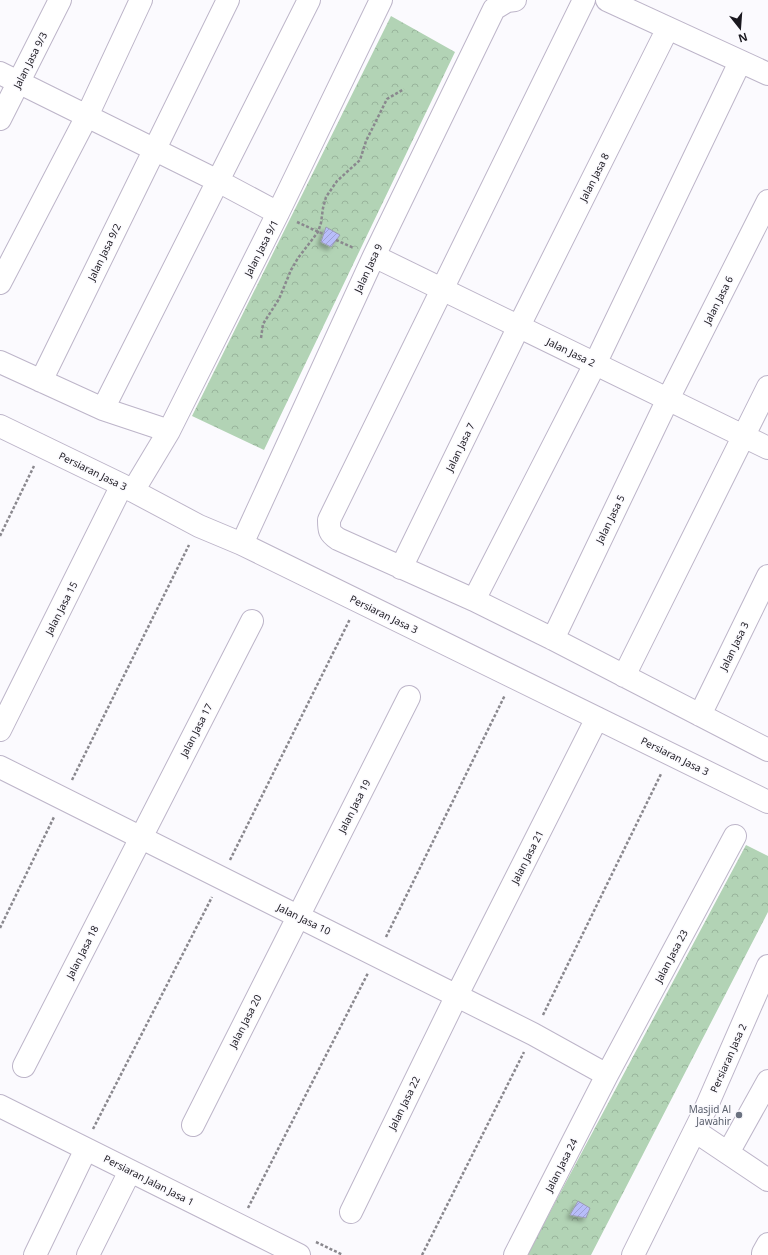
<svg xmlns="http://www.w3.org/2000/svg" width="768" height="1255" font-family="'Noto Sans',sans-serif">
<style>
.park{fill:url(#park-crowns)}
.building{fill:url(#building-hatch);stroke:#9a9cb0;filter:url(#shadow)}
.lines{fill:none;stroke-linecap:round;stroke-linejoin:round}
.minor-casing{stroke:#bdb5c9;stroke-width:24}
.path{stroke:#8a888e;stroke-width:2.5;stroke-dasharray:3 2;stroke-linecap:butt}
.minor{stroke:#fff;stroke-width:22}
.worship-dot{fill:#6b7280;stroke:#fbfafe;stroke-width:1.5}
.labels{text-anchor:middle;dominant-baseline:central;stroke-width:3;stroke-linejoin:round;paint-order:stroke}
.street-label{font-size:10px;fill:#1a181f;stroke:#fbfafe}
.worship-label{font-size:10px;fill:#5b616d;stroke:#fbfafe;text-anchor:end}
</style>
<defs>
<pattern id="park-crowns" width="20" height="18" patternUnits="userSpaceOnUse"><rect width="20" height="18" fill="#b2d3b5"/><path d="M2 6a3 3 0 1 1 6 0M12 15a3 3 0 1 1 6 0" fill="none" stroke="#98b49b"/></pattern>
<pattern id="building-hatch" width="6" height="6" patternUnits="userSpaceOnUse"><rect width="6" height="6" fill="#b8bdfa"/><path d="M-1 1l2-2M0 6l6-6M5 7l2-2" fill="none" stroke="#9ea2d6"/></pattern>
<filter id="shadow"><feDropShadow dx="-3.5" dy="3.5" stdDeviation="2" flood-color="#0004"/></filter>
</defs>
<rect width="100%" height="100%" fill="#fbfafe"/>
<path class="park" d="M 391,16 L 455,52 L 264,450 L 192,416 Z
M 746,845 L 768,856 L 768,912 L 591,1255 L 527,1255 Z"/>
<path class="building" d="M 326,227 L 340,235 L 331,247 L 321,242 Z
M 578,1201 L 590,1208 L 586,1218 L 570,1215 Z"/>
<g class="lines">
<g class="minor-casing">
<path id="minor" d="M 584,0 L 329,520 C 329,530 329,533 338,539 L 474,600 L 553,639 L 768,750
M 607,0 L 768,74
M 0,73 L 218,181 L 278,213
M 0,119 L 60,0
M 374,256 L 768,448
M 0,283 L 87,116 L 141,0
M 0,362 L 103,409 L 169,431
M 41,381 L 228,0
M 103,409 L 309,0
M 0,426 L 122,485 L 199,526 L 242,544 L 768,802
M 133,491 L 169,431 L 278,213 L 381,0
M 242,544 L 374,256 L 494,9 L 507,1 L 515,0
M 401,568 L 519,326 L 668,28
M 474,600 L 595,364 L 740,62
M 553,639 L 668,399 L 768,201
M 624,676 L 768,387
M 700,715 L 768,576
M 0,730 L 122,485
M 0,767 L 533,1034 L 607,1075
M 24,1066 L 252,621
M 0,1106 L 299,1255
M 193,1125 L 409,697
M 695,1131 L 768,1180
M 728,1153 L 768,1081
M 351,1212 L 457,995 L 597,718
M 35,1255 L 86,1149
M 88,1255 L 130,1171
M 515,1255 L 607,1075 L 735,836
M 633,1255 L 705,1110 L 768,966
M 763,1255 L 763,1253 L 768,1244"/>
</g>
<path class="path" d="M 297,222 L 323,234
M 336,240 L 354,248
M 261,338 L 263,324 L 279,299 L 291,270 L 298,258 L 318,232 L 321,223 L 323,208 L 326,197 L 337,181 L 360,160 L 366,141 L 387,99 L 404,89
M 0,536 L 34,466
M 72,780 L 189,545
M 230,860 L 350,619
M 0,928 L 54,817
M 386,937 L 505,695
M 543,1015 L 661,774
M 93,1129 L 212,897
M 248,1208 L 368,973
M 316,1242 L 343,1255
M 422,1255 L 524,1052"/>
<use href="#minor" class="minor"/>
</g>
<circle class="worship-dot" cx="739" cy="1115" r="4"/>
<g class="labels">
<g class="street-label">
<text transform="translate(30 60) rotate(-63)">Jalan Jasa 9/3</text>
<text transform="translate(594 177) rotate(-63)">Jalan Jasa 8</text>
<text transform="translate(261 248) rotate(-63)">Jalan Jasa 9/1</text>
<text transform="translate(104 252) rotate(-64)">Jalan Jasa 9/2</text>
<text transform="translate(368 268) rotate(-65)">Jalan Jasa 9</text>
<text transform="translate(718 300) rotate(-63)">Jalan Jasa 6</text>
<text transform="translate(571 352) rotate(26)">Jalan Jasa 2</text>
<text transform="translate(460 447) rotate(-64)">Jalan Jasa 7</text>
<text transform="translate(93 471) rotate(26)">Persiaran Jasa 3</text>
<text transform="translate(610 519) rotate(-64)">Jalan Jasa 5</text>
<text transform="translate(61 608) rotate(-63)">Jalan Jasa 15</text>
<text transform="translate(384 614) rotate(26)">Persiaran Jasa 3</text>
<text transform="translate(734 646) rotate(-64)">Jalan Jasa 3</text>
<text transform="translate(196 730) rotate(-63)">Jalan Jasa 17</text>
<text transform="translate(675 756) rotate(26)">Persiaran Jasa 3</text>
<text transform="translate(354 806) rotate(-63)">Jalan Jasa 19</text>
<text transform="translate(527 857) rotate(-63)">Jalan Jasa 21</text>
<text transform="translate(304 919) rotate(26)">Jalan Jasa 10</text>
<text transform="translate(82 952) rotate(-63)">Jalan Jasa 18</text>
<text transform="translate(671 956) rotate(-62)">Jalan Jasa 23</text>
<text transform="translate(245 1021) rotate(-63)">Jalan Jasa 20</text>
<text transform="translate(728 1058) rotate(-66)">Persiaran Jasa 2</text>
<text transform="translate(404 1103) rotate(-64)">Jalan Jasa 22</text>
<text transform="translate(561 1165) rotate(-63)">Jalan Jasa 24</text>
<text transform="translate(149 1180) rotate(27)">Persiaran Jalan Jasa 1</text>
</g>
<g class="worship-label">
<text x="731" y="1109">Masjid Al<tspan x="731" dy="12">Jawahir</tspan></text>
</g>
</g>
<g transform="translate(740 28) rotate(163)" stroke="#fbfafe" stroke-width="3" paint-order="stroke">
<path d="M0-3L7 15L0 10L-7 15Z" fill="#1a181f"/>
<text y="-6" font-size="11" font-weight="bold" text-anchor="middle" fill="#1a181f">N</text>
</g>
</svg>
